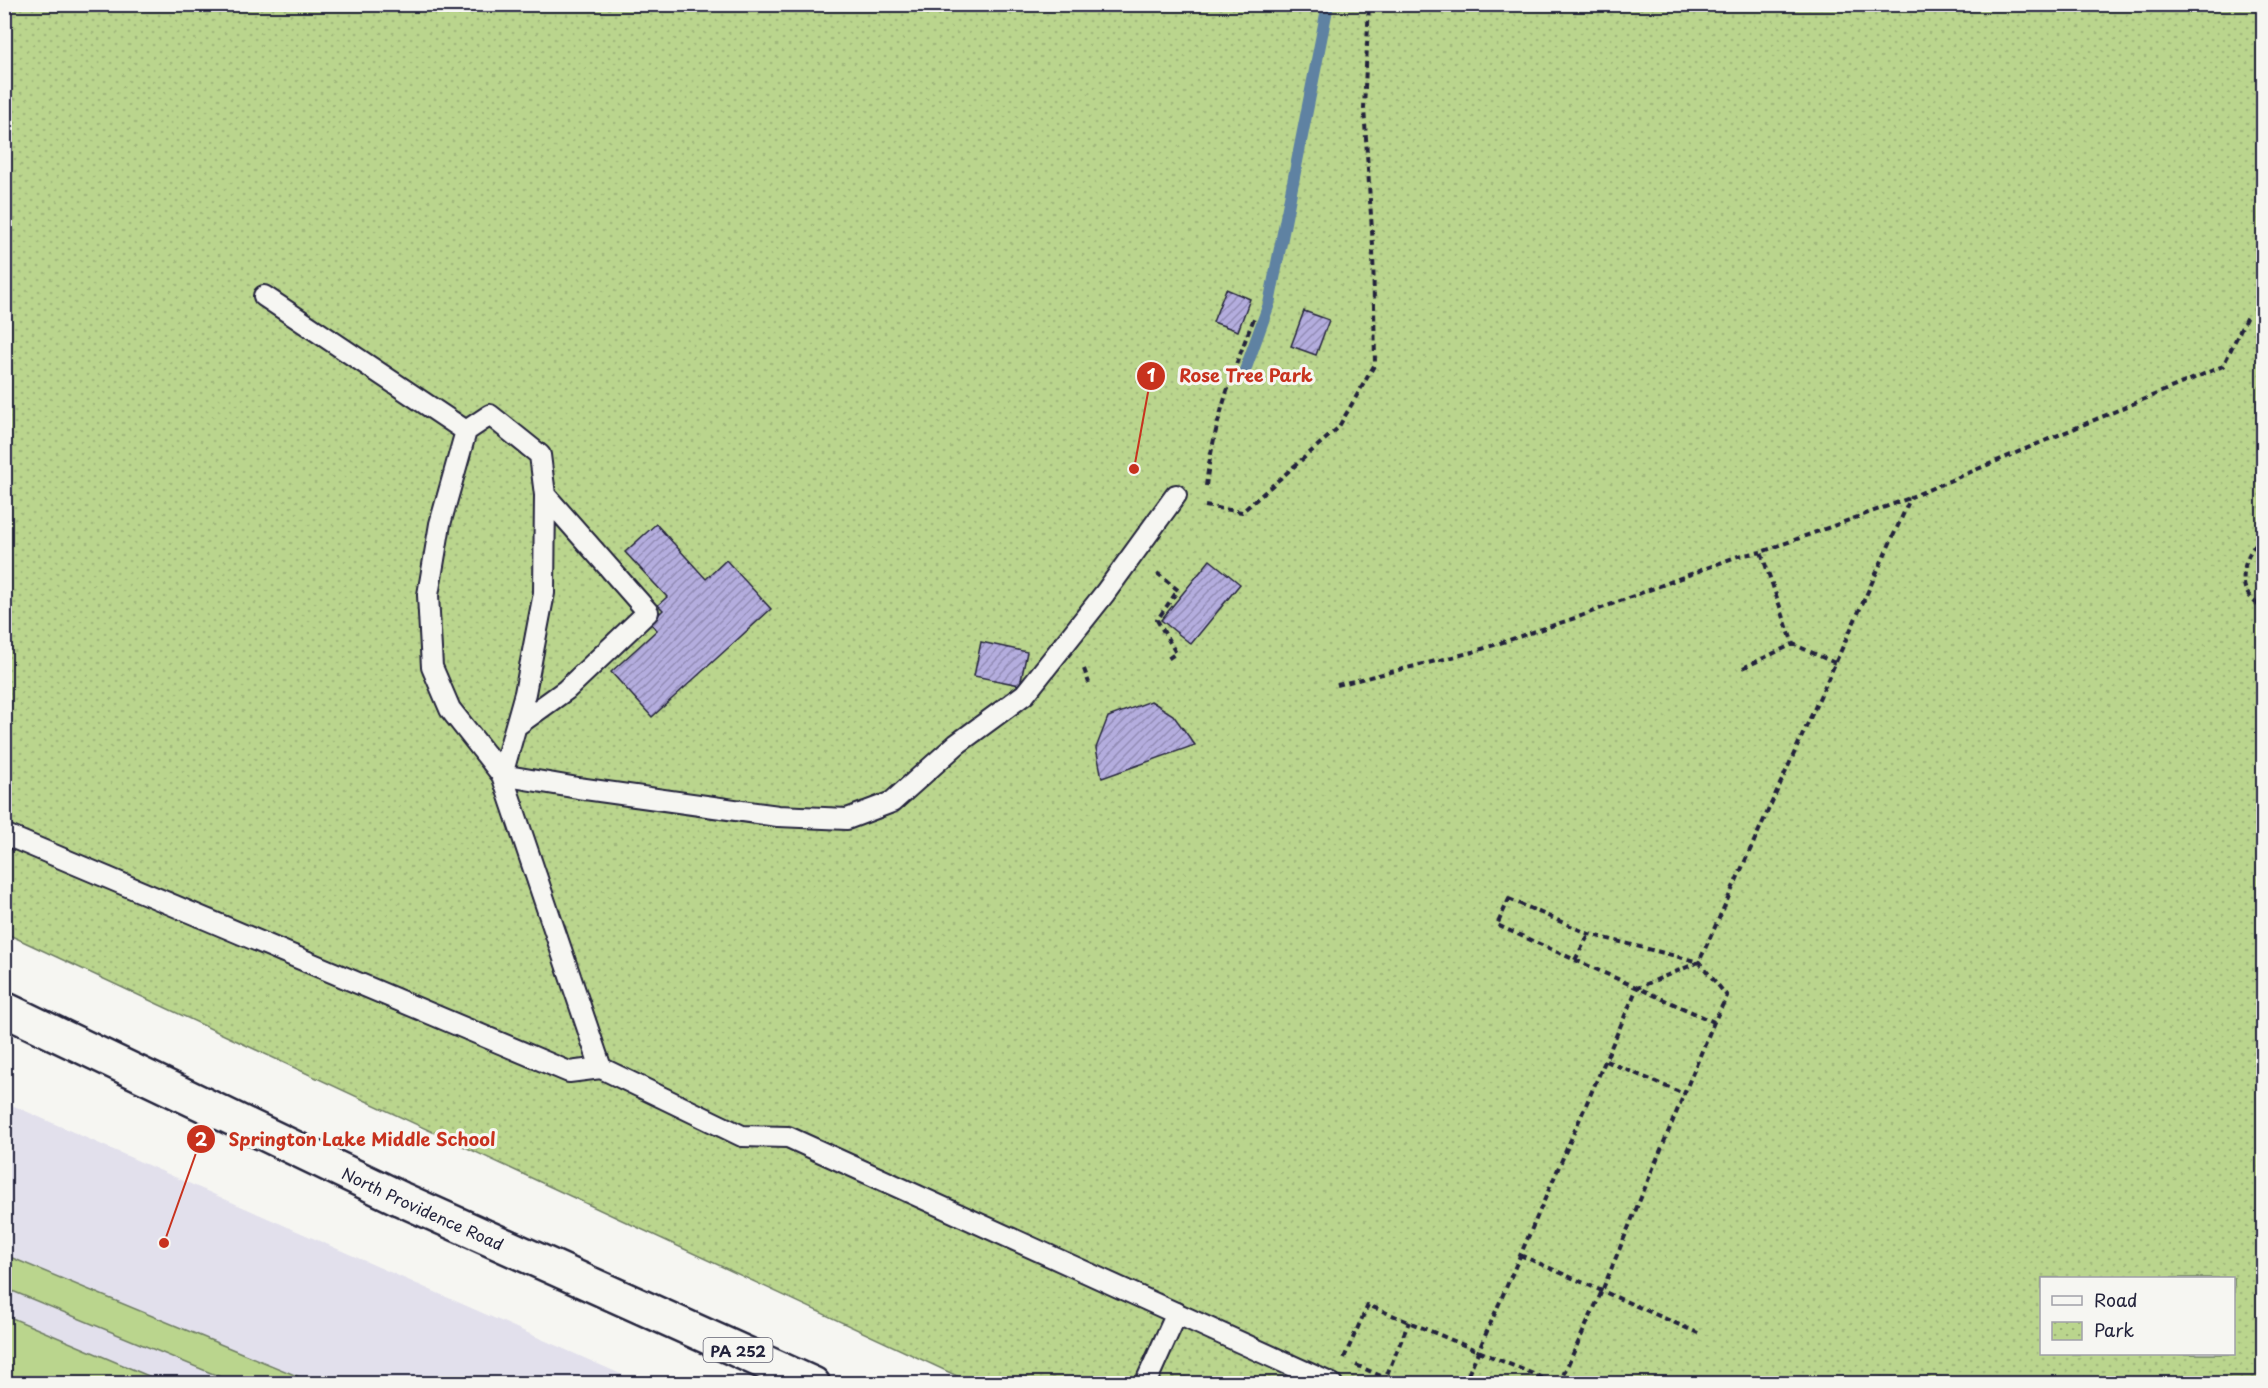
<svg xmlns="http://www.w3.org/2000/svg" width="2268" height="1388" font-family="'Playpen Sans',sans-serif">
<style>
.built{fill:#e2e0ec}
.grass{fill:#bad58d;stroke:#6e7c64;stroke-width:1.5}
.park{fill:url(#park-dots);stroke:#6e7c64;stroke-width:1.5;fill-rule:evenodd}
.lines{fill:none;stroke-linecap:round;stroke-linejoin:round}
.stream{stroke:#5f82a2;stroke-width:12}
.building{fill:url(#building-hatch);stroke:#22223b;stroke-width:1.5}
.service-casing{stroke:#22223b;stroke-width:24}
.primary-casing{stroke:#22223b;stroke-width:38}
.path{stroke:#22223b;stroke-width:4;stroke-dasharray:6 4.5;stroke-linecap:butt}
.service{stroke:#f6f6f2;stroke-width:20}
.primary{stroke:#f6f6f2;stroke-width:33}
.labels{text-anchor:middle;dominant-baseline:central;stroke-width:6;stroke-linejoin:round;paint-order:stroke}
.shield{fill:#f6f6f2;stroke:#626272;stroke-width:1.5}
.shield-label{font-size:15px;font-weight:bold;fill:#22223b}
.street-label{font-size:16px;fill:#22223b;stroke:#f6f6f2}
.leader{fill:none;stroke:#c8321e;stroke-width:2}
.callout-dot{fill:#c8321e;stroke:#f6f6f2;stroke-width:2}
.mark-label{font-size:18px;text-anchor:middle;font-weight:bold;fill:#fff}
.callout-label{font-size:18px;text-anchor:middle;font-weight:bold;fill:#c8321e;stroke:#f6f6f2;stroke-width:6;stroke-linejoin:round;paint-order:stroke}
</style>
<defs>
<pattern id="park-dots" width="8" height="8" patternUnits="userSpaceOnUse" patternTransform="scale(1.5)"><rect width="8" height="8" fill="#bad58d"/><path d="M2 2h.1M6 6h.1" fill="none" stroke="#a0b77b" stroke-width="1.8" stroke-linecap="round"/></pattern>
<pattern id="building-hatch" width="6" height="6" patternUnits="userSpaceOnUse" patternTransform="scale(1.5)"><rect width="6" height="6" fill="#b4adde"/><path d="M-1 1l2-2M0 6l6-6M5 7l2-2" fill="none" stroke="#928cb5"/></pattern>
</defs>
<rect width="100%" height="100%" fill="#f6f6f2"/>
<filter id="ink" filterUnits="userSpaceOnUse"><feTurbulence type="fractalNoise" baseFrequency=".0167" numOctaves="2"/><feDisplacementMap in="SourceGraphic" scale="12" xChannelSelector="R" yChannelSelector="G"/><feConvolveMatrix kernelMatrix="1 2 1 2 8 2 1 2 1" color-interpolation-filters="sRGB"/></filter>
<g filter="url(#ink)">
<path class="built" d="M 5,1102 L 641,1383 L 5,1383 Z"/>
<path class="grass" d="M 5,1255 L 314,1383 L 235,1383 L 5,1288 Z
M 4,1315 L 5,1315 L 165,1383 L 5,1383 Z"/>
<path class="park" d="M 5,5 L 2263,5 L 2263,1383 L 972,1383 L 5,933 ZM 2042,1278 L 2234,1278 L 2234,1354 L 2042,1354 Z"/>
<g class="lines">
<path class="stream" d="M 1243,376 L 1269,304 L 1328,4"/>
</g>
<path class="building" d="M 1226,289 L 1250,299 L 1238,331 L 1213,322 Z
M 1304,311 L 1329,320 L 1316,355 L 1291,346 Z
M 656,524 L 706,579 L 726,560 L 771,609 L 652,717 L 611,672 L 657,630 L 650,623 L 663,610 L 658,605 L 667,597 L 625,552 Z
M 1210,560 L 1240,584 L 1191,644 L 1161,620 Z
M 981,642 L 1027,652 L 1020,685 L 974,676 Z
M 1151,701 L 1173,715 L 1195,745 L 1102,778 L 1096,748 L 1108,717 Z"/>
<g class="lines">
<g class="service-casing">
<path id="service" d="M 264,296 L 466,431 L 490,415 L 540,455 L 545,495 L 544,593 L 525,693 L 502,775 L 601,1068
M 466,431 L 440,524 L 428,595 L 432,667 L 450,709 L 502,775 L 578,788 L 778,816 L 847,819 L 892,802 L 957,744 L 1025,694 L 1105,593 L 1176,495
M 516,726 L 566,690 L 648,612 L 545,495
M 4,834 L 569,1072 L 601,1068 L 742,1136 L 788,1137 L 1332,1384
M 1145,1384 L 1177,1313"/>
</g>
<g class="primary-casing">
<g id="primary">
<path id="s1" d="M 4,1009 L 401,1199 L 813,1384"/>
</g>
</g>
<path class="path" d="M 1206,486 C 1213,426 1232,372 1255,316
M 1205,506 L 1242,512 L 1338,428 L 1375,364 L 1373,246 L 1364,108 L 1369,4
M 2264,537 C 2249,546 2240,571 2245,588 C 2248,597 2257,604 2264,610
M 1157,573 L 1178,590 L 1157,620 L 1176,653 L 1165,661
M 1835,663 L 1793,644 L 1761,552 L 1910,498
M 1743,668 L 1793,644
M 1084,669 L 1089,683
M 1337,685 L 1473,652 L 1581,616 L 1738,556 L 1761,552
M 1509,899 L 1589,934 L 1699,962 L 1727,996 L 1714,1022 L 1497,925 Z
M 1575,960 L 1589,934
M 1606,1061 L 1684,1094
M 1520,1255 L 1698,1333
M 1344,1358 L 1368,1305 L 1557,1384
M 1356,1365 L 1399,1384
M 1383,1384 L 1409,1322
M 1464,1384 L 1637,988 L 1699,962 L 1911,497 L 2223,366 L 2248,314
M 1559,1384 L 1602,1291 L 1714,1022"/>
<use href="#service" class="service"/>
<use href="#primary" class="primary"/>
</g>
</g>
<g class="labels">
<rect class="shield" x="703.5" y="1338" width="69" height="24" rx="4.5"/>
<g class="shield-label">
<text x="738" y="1350">PA 252</text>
</g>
<g class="street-label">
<text stroke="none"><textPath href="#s1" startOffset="464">North Providence Road</textPath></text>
</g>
</g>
<path class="leader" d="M1134 469L1151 376M164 1243L201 1139"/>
<g class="callout-dot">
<circle cx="1134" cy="469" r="6"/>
<circle cx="164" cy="1243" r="6"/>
<circle cx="1151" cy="376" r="15"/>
<circle cx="201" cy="1139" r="15"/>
</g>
<g class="mark-label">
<text x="1151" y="382">1</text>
<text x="201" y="1146">2</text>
</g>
<g class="callout-label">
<text x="1246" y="382">Rose Tree Park</text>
<text x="362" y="1146">Springton Lake Middle School</text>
</g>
<rect width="2268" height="1388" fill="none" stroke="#f6f6f2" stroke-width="24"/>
<rect x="12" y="12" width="2244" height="1364" fill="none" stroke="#22223b" stroke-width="2" filter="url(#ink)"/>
<rect x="2040" y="1277" width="195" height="78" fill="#f6f6f2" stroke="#a1a1a9" stroke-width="1.5"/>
<rect x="2052" y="1296" width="30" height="9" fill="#f6f6f2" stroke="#a1a1a9" stroke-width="1.5"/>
<text x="2094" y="1307" font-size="18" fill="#22223b">Road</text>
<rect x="2052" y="1322" width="30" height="18" fill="url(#park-dots)" stroke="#a1a1a9" stroke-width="1.5"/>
<text x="2094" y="1337" font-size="18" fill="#22223b">Park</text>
</svg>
